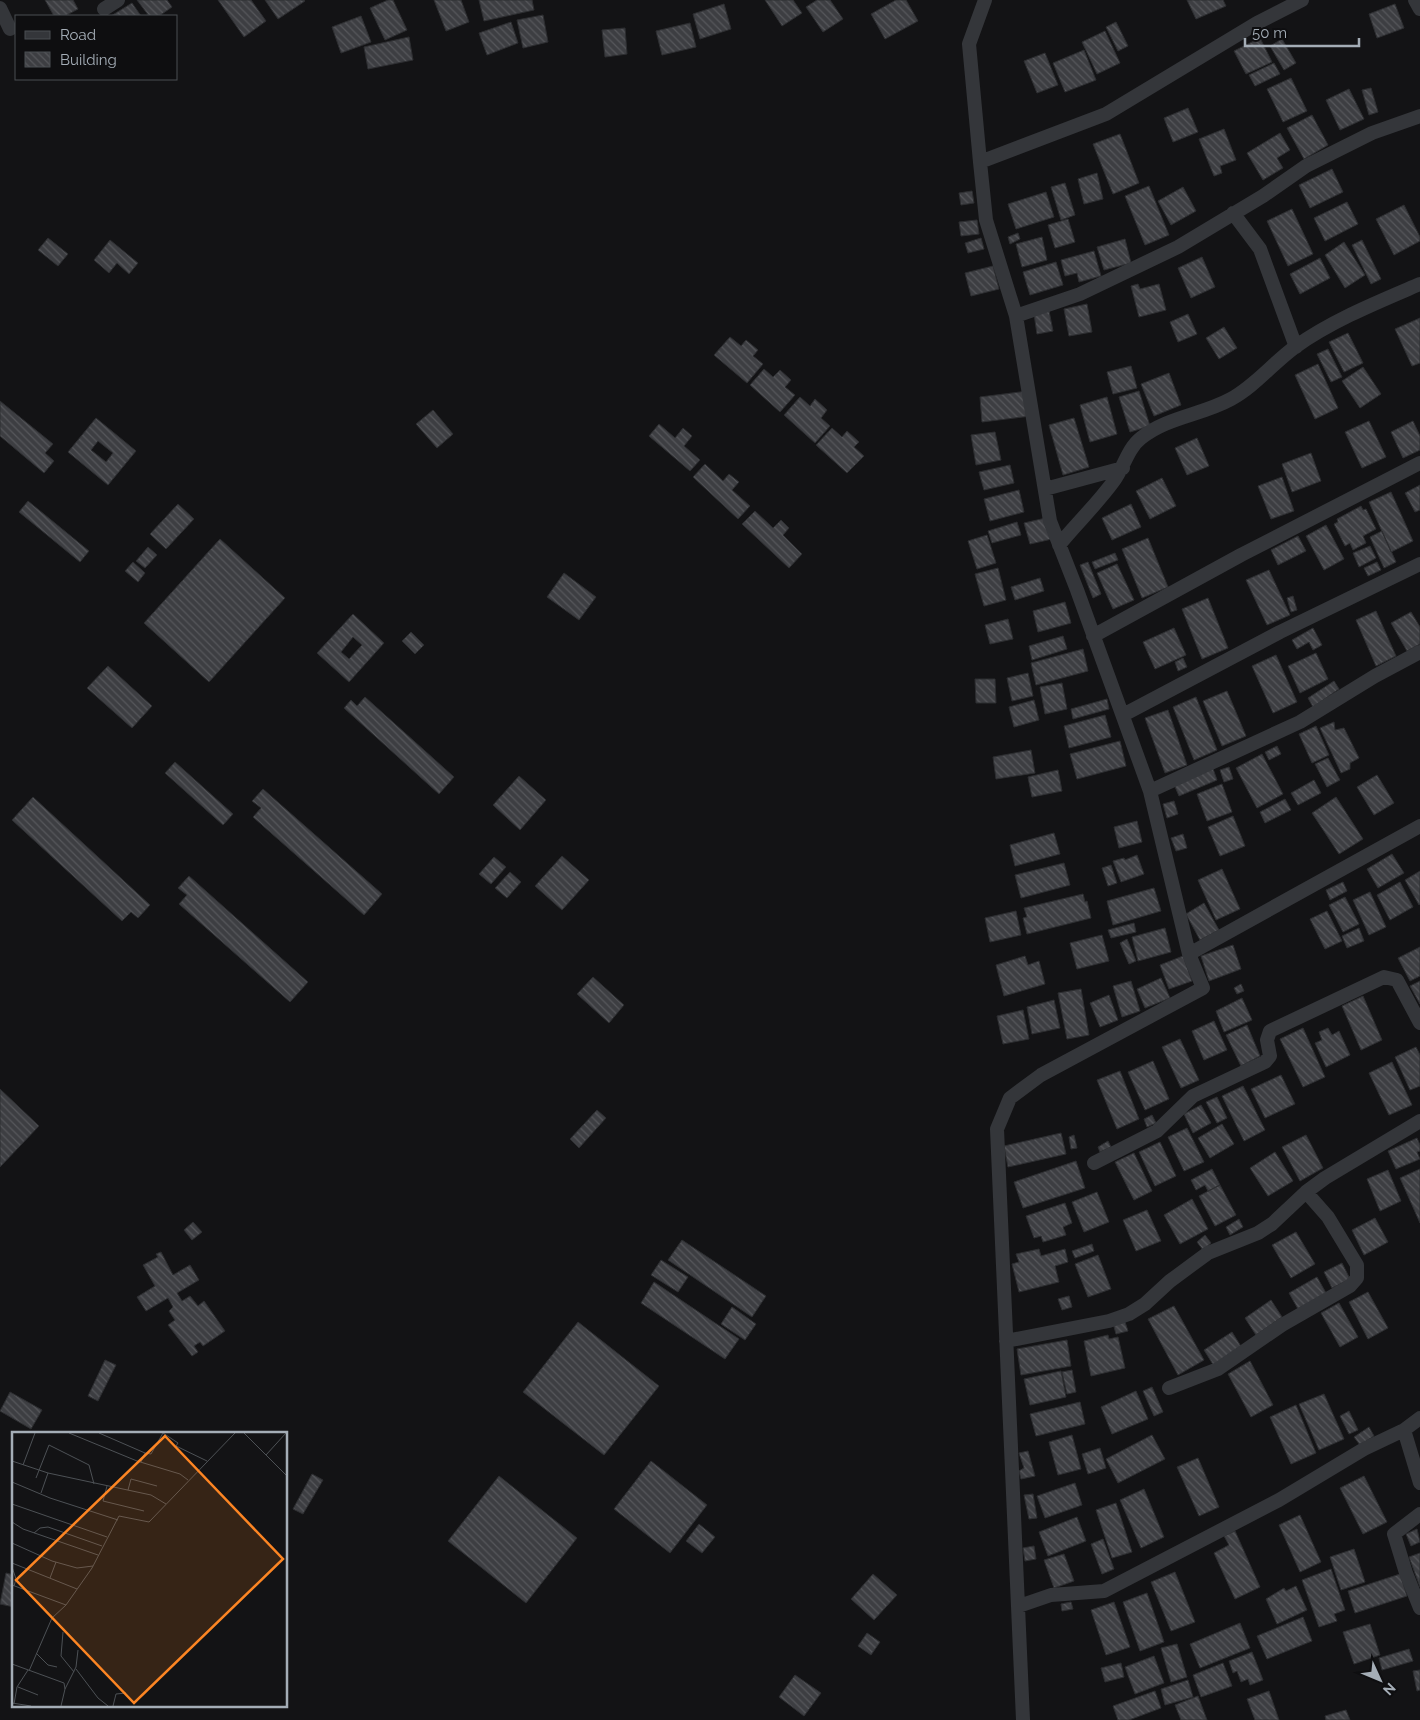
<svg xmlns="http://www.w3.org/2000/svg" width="1420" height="1720" font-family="Raleway,sans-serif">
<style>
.building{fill:url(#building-back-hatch);stroke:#2d2e31;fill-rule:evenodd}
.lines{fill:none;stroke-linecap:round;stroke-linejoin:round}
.minor{stroke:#34363a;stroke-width:14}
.inset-road{fill:none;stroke:#4d5155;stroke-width:1}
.view{fill:#fc8523;fill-opacity:0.15;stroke:#fc8523;stroke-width:2.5}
.inset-edge{fill:none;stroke:#a4adb6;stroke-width:2.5}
</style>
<defs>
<pattern id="building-back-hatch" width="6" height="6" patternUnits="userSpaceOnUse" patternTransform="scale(1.25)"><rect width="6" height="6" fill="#3d3e42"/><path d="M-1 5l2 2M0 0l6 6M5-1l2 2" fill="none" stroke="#56575b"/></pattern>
</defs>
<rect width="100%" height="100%" fill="#131315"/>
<path class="building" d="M 45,0 L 73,0 L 78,9 L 65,16 L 54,16 Z
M 137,0 L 167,0 L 172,7 L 159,16 L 149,16 Z
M 218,0 L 251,0 L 266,21 L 244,37 Z
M 265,0 L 304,0 L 305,1 L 278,19 Z
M 388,0 L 393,0 L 407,30 L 385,40 L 370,8 Z
M 434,0 L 461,0 L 469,22 L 446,31 Z
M 479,0 L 532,0 L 534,10 L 484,21 Z
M 765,0 L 793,0 L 802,13 L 782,26 Z
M 817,0 L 830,0 L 843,19 L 823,32 L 806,7 Z
M 896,0 L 906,0 L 918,21 L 885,39 L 871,14 Z
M 1187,0 L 1223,0 L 1226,6 L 1196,19 Z
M 132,3 L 141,16 L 111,16 Z
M 724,4 L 731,29 L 700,39 L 693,14 Z
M 1395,4 L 1404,28 L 1377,38 L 1369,14 Z
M 543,15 L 548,42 L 523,48 L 517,20 Z
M 361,16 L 371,42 L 341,53 L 332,27 Z
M 511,22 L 518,43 L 487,55 L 479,33 Z
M 1116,22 L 1128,46 L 1118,51 L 1106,27 Z
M 690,23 L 696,47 L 662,55 L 656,31 Z
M 625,28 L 627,54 L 605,57 L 602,30 Z
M 1105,31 L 1120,63 L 1097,74 L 1082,42 Z
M 409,37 L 413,60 L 368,69 L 364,47 Z
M 1260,38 L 1272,62 L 1246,74 L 1234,51 Z
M 1282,39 L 1296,63 L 1284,70 L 1270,46 Z
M 1084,50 L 1096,80 L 1065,92 L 1053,63 Z
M 1045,53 L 1058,85 L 1037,93 L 1024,61 Z
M 1274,63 L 1280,74 L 1255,86 L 1249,75 Z
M 1291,78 L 1307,111 L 1283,122 L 1267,89 Z
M 1371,88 L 1378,112 L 1369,115 L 1362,90 Z
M 1349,89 L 1364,119 L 1340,130 L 1326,100 Z
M 1188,108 L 1198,132 L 1173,142 L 1164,118 Z
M 1312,115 L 1328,145 L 1304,159 L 1287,128 Z
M 1224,129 L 1236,160 L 1220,166 L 1222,173 L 1214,176 L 1199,139 Z
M 1280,133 L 1290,150 L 1277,158 L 1283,168 L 1263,180 L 1247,153 Z
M 1120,134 L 1139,183 L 1113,194 L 1093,144 Z
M 1332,169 L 1343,192 L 1310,208 L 1299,185 Z
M 1097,173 L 1103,199 L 1084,204 L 1078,179 Z
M 1065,183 L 1075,215 L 1061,220 L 1051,187 Z
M 1149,186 L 1169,235 L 1145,245 L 1125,196 Z
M 1183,187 L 1196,211 L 1171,225 L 1158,201 Z
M 972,191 L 974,203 L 961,205 L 959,193 Z
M 1046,192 L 1054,217 L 1016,229 L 1008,204 Z
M 1347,202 L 1358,224 L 1325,241 L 1314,218 Z
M 1404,205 L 1420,237 L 1420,241 L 1394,255 L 1376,219 Z
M 1292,209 L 1313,254 L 1288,266 L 1267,221 Z
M 1068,219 L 1075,242 L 1055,248 L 1048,225 Z
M 977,220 L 979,234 L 961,236 L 959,222 Z
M 1018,233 L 1020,239 L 1010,244 L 1008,237 Z
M 1042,237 L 1047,260 L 1022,267 L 1016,244 Z
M 48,238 L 68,254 L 58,266 L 38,250 Z
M 981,238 L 984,249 L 968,253 L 965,243 Z
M 1125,239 L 1131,263 L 1104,270 L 1097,247 Z
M 110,240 L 138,263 L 129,274 L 117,263 L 109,273 L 94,260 Z
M 1362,240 L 1381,279 L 1371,284 L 1352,245 Z
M 1344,242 L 1365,275 L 1345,288 L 1325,255 Z
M 1094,251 L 1101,276 L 1079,282 L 1077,273 L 1065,276 L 1061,260 Z
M 1202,257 L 1215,287 L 1191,298 L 1178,268 Z
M 1320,258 L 1330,278 L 1300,294 L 1290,274 Z
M 1056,262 L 1063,285 L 1030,295 L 1023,272 Z
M 993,266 L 999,289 L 971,296 L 965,273 Z
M 1138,284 L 1140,289 L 1159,284 L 1166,310 L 1139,317 L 1131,286 Z
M 1087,304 L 1092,332 L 1069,336 L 1064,309 Z
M 1049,311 L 1053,331 L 1037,334 L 1034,314 Z
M 1188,314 L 1197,334 L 1178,342 L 1170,322 Z
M 1420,318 L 1420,363 L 1412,366 L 1395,329 Z
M 1224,327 L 1237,348 L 1219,359 L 1206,338 Z
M 1348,333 L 1363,363 L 1344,372 L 1329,342 Z
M 730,337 L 741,346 L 746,340 L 758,350 L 753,356 L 763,364 L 747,383 L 714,355 Z
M 1328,349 L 1342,377 L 1331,382 L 1317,354 Z
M 1318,364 L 1338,408 L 1315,419 L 1295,375 Z
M 1131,366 L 1137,388 L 1113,394 L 1107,372 Z
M 1363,367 L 1381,394 L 1360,408 L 1342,381 Z
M 764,369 L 773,377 L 780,370 L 791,380 L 785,387 L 795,395 L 780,412 L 750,385 Z
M 1169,373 L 1181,405 L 1154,416 L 1141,384 Z
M 1028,391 L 1031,416 L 982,422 L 980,397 Z
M 1139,391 L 1150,426 L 1130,432 L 1119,397 Z
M 800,397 L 810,406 L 815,399 L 827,410 L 821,418 L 830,426 L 815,443 L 784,415 Z
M 1107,397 L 1117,434 L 1090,442 L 1080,405 Z
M 0,401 L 53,444 L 45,453 L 54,461 L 44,473 L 0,436 Z
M 433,410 L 453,434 L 437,448 L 416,424 Z
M 96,418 L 136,451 L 108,485 L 68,452 ZM 98,441 L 113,453 L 106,462 L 91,450 Z
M 1074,418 L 1089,467 L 1063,475 L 1049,425 Z
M 1369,421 L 1386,457 L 1362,468 L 1345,432 Z
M 1413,421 L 1420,436 L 1420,450 L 1403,458 L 1391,432 Z
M 659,424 L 675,438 L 683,428 L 692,436 L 684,446 L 700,460 L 690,471 L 649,436 Z
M 832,428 L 842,437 L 847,431 L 859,442 L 854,447 L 864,456 L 847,473 L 816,445 Z
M 995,432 L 1001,460 L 976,465 L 971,435 Z
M 1197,438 L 1209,466 L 1187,475 L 1175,448 Z
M 1311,453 L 1321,481 L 1292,492 L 1282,464 Z
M 705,464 L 723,481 L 729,474 L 739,482 L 732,490 L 750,506 L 738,519 L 693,477 Z
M 1010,465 L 1014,483 L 984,490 L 979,472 Z
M 1282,477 L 1294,511 L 1271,519 L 1258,486 Z
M 1162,478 L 1176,506 L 1150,519 L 1136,491 Z
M 1420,485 L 1420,510 L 1415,512 L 1405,493 Z
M 1019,490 L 1024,512 L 990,521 L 984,499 Z
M 1391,492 L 1413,541 L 1391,552 L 1369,502 Z
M 28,501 L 89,551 L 80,562 L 19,512 Z
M 178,504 L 194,519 L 166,549 L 150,534 Z
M 1131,504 L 1141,527 L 1112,540 L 1102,518 Z
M 1361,506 L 1363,510 L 1366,509 L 1376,529 L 1363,536 L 1366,543 L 1353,550 L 1350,543 L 1345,546 L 1334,524 L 1338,522 L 1337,519 Z
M 755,511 L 773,528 L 781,520 L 789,528 L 783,535 L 802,554 L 789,568 L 742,524 Z
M 1046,518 L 1052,539 L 1030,544 L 1024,523 Z
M 1017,522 L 1021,535 L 992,543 L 988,531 Z
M 1326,525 L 1344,559 L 1324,570 L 1306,536 Z
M 1382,531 L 1396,562 L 1384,568 L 1370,537 Z
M 987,535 L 996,563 L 977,569 L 968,541 Z
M 1298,536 L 1306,551 L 1278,565 L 1271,550 Z
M 1148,538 L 1168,587 L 1142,598 L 1122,549 Z
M 220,539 L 285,598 L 209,682 L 144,623 Z
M 1370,546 L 1376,558 L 1359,567 L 1353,553 Z
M 148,547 L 157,555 L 145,568 L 136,561 Z
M 1115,553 L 1118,560 L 1095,569 L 1092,562 Z
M 133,562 L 145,573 L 138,582 L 125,571 Z
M 1088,562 L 1101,594 L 1093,598 L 1080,565 Z
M 1377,562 L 1381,570 L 1368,576 L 1364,568 Z
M 1117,564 L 1134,600 L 1113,609 L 1097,573 Z
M 998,568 L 1006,600 L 984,606 L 975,574 Z
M 1269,570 L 1290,615 L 1267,625 L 1246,580 Z
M 564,573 L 596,597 L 579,620 L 547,597 Z
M 1040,578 L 1044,591 L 1015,600 L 1011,587 Z
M 1293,596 L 1297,610 L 1291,612 L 1287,598 Z
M 1208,598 L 1228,648 L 1202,659 L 1182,609 Z
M 1065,602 L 1071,623 L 1038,632 L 1033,611 Z
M 1376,611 L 1396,656 L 1376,666 L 1356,620 Z
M 1411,612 L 1420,627 L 1420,644 L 1407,651 L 1391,623 Z
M 353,614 L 384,643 L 349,682 L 317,653 ZM 353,637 L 362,645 L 349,659 L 341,652 Z
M 1008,619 L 1013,639 L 990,644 L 985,625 Z
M 1174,628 L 1186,655 L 1155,669 L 1143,642 Z
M 1313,628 L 1322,645 L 1313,650 L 1309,642 L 1297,649 L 1292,640 Z
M 411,632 L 424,645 L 415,654 L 402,641 Z
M 1063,636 L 1067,649 L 1032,660 L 1029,646 Z
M 1083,649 L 1088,671 L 1036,685 L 1031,663 Z
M 1316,653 L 1328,679 L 1300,693 L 1288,666 Z
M 1276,655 L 1297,702 L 1273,713 L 1252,666 Z
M 1183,658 L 1187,667 L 1178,671 L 1175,662 Z
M 108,666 L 152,706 L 132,728 L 87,688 Z
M 1028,673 L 1033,696 L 1012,701 L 1007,678 Z
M 975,679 L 995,679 L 996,703 L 976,703 Z
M 1334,681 L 1339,689 L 1313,707 L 1308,698 Z
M 1062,683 L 1067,709 L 1045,714 L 1040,687 Z
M 1227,691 L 1246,736 L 1222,746 L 1203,701 Z
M 365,697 L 454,777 L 439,794 L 344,708 L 351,700 L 357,706 Z
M 1196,697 L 1217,750 L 1194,760 L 1173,707 Z
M 1107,699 L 1109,709 L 1073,719 L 1071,709 Z
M 1034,700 L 1039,720 L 1014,727 L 1009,707 Z
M 1168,710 L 1187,765 L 1165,773 L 1145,718 Z
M 1105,715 L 1111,737 L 1069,748 L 1064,726 Z
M 1334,722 L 1335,730 L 1344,728 L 1359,758 L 1350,763 L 1350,769 L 1341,773 L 1320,728 Z
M 1316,726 L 1329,755 L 1312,763 L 1299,734 Z
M 1120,741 L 1126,766 L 1077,779 L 1070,754 Z
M 1277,746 L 1281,754 L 1269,760 L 1265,752 Z
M 1031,750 L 1035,773 L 996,779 L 993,757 Z
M 1262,754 L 1283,794 L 1257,808 L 1236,768 Z
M 1328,758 L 1340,780 L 1327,787 L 1315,764 Z
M 175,762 L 233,814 L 223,825 L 165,773 Z
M 1212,766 L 1217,780 L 1179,796 L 1173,782 Z
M 1229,767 L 1233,779 L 1224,782 L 1220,770 Z
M 1058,770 L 1062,791 L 1032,797 L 1028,777 Z
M 1377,775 L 1394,803 L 1374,815 L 1357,787 Z
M 519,776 L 546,800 L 520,830 L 493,805 Z
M 1314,780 L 1321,793 L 1298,805 L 1291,793 Z
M 1222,784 L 1232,812 L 1207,821 L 1197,794 Z
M 263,789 L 382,894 L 364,915 L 253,817 L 261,808 L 252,801 Z
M 33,797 L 150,905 L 138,918 L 131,912 L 122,921 L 12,820 Z
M 1336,797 L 1363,839 L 1339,854 L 1312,813 Z
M 1285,799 L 1291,810 L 1265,823 L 1260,812 Z
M 1174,801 L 1178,814 L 1167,818 L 1163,804 Z
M 1233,816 L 1245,846 L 1220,856 L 1208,827 Z
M 1137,821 L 1142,842 L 1119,848 L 1114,827 Z
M 1054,833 L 1060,854 L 1015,866 L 1010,845 Z
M 1183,834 L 1187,848 L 1176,851 L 1171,838 Z
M 1392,854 L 1404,873 L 1378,888 L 1367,869 Z
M 1137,855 L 1144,874 L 1121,882 L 1113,861 L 1124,858 L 1125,860 Z
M 562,856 L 589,880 L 562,910 L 535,886 Z
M 494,857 L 506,867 L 491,884 L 479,874 Z
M 1064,863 L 1070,885 L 1021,898 L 1015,875 Z
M 1111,865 L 1117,883 L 1108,886 L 1102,868 Z
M 1222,869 L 1240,909 L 1216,920 L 1198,880 Z
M 1420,871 L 1420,904 L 1419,905 L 1405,880 Z
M 510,872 L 521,882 L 507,898 L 495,888 Z
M 189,876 L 308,982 L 290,1002 L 179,904 L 187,895 L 178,888 Z
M 1343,882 L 1347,891 L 1330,900 L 1326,890 Z
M 1400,882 L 1413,907 L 1390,920 L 1377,895 Z
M 1154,888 L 1161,911 L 1113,925 L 1107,901 Z
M 1370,892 L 1386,927 L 1369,935 L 1353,900 Z
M 1083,894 L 1085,902 L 1087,901 L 1091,918 L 1027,934 L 1023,918 L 1027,917 L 1024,908 Z
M 1345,897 L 1359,924 L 1343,932 L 1329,905 Z
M 1204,903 L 1219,930 L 1200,940 L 1186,914 Z
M 1016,911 L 1021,935 L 990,942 L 985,918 Z
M 1327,911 L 1342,941 L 1325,949 L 1310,919 Z
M 1134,923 L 1136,932 L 1111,938 L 1108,930 Z
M 1165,928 L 1171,952 L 1138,961 L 1132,937 Z
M 1359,928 L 1364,941 L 1347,948 L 1342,936 Z
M 1102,935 L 1109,961 L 1077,969 L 1070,943 Z
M 1127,939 L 1136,961 L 1129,964 L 1120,943 Z
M 1233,945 L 1241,969 L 1209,981 L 1201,956 Z
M 1420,947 L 1420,976 L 1410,981 L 1398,958 Z
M 1025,956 L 1028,965 L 1039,961 L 1045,984 L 1004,996 L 996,965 Z
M 1183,956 L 1192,981 L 1169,989 L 1160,965 Z
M 593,977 L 624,1005 L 609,1023 L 577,994 Z
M 1161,978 L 1170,998 L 1145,1008 L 1137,989 Z
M 1131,981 L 1140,1011 L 1122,1017 L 1113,986 Z
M 1420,981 L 1420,1004 L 1410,986 Z
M 1241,984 L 1244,991 L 1237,994 L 1234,988 Z
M 1081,989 L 1089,1035 L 1067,1039 L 1058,993 Z
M 1109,995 L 1118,1020 L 1100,1027 L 1090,1003 Z
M 1363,996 L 1382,1040 L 1361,1050 L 1342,1006 Z
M 1242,998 L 1252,1020 L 1224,1032 L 1216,1011 Z
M 1054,1000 L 1060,1028 L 1032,1034 L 1027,1007 Z
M 1023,1010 L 1029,1039 L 1003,1044 L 997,1016 Z
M 1214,1021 L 1227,1050 L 1204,1060 L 1192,1031 Z
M 1247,1025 L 1260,1056 L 1241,1066 L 1226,1035 Z
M 1303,1028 L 1325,1077 L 1303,1087 L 1280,1039 Z
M 1328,1028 L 1332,1035 L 1339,1031 L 1350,1055 L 1326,1067 L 1315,1043 L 1322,1040 L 1319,1032 Z
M 1180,1039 L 1199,1080 L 1181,1088 L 1162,1047 Z
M 1416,1047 L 1420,1055 L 1420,1086 L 1410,1090 L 1395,1057 Z
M 1153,1061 L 1169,1099 L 1145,1110 L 1128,1072 Z
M 1392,1062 L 1412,1105 L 1389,1115 L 1369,1073 Z
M 1120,1071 L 1139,1119 L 1117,1129 L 1097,1080 Z
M 1281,1075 L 1295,1104 L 1265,1118 L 1251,1089 Z
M 1243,1086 L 1265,1130 L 1244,1141 L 1222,1096 Z
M 0,1089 L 39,1126 L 0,1167 Z
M 1217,1097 L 1227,1118 L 1217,1123 L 1206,1102 Z
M 1201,1105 L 1211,1123 L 1193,1133 L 1184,1114 Z
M 597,1110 L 606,1118 L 579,1148 L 570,1139 Z
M 1152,1115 L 1156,1123 L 1147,1127 L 1144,1119 Z
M 1222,1124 L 1234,1144 L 1210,1158 L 1198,1138 Z
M 1187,1128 L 1204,1162 L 1184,1171 L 1168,1137 Z
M 1061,1133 L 1066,1154 L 1008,1167 L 1004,1146 Z
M 1074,1135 L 1077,1148 L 1071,1149 L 1069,1137 Z
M 1306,1135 L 1323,1168 L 1300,1181 L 1282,1147 Z
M 1417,1138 L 1420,1145 L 1420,1151 L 1417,1152 L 1420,1159 L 1396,1169 L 1388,1151 Z
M 1108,1141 L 1111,1147 L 1100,1152 L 1098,1147 Z
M 1160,1142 L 1176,1176 L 1155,1186 L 1139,1152 Z
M 1275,1152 L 1293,1181 L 1268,1196 L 1250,1168 Z
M 1134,1153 L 1152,1191 L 1134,1200 L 1115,1162 Z
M 1076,1161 L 1085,1188 L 1023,1208 L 1014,1182 Z
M 1212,1169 L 1220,1185 L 1208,1191 L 1205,1185 L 1196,1190 L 1191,1180 Z
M 1420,1169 L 1420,1223 L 1400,1178 Z
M 1388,1170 L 1401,1201 L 1380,1211 L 1367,1179 Z
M 1220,1185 L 1236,1215 L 1215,1226 L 1199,1196 Z
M 1097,1192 L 1109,1222 L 1084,1232 L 1072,1202 Z
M 1192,1199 L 1208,1229 L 1180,1244 L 1164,1215 Z
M 1065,1203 L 1072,1223 L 1063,1227 L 1066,1235 L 1043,1242 L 1041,1236 L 1034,1238 L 1026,1216 Z
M 1147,1210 L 1161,1241 L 1136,1251 L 1123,1220 Z
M 1375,1218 L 1388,1242 L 1364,1255 L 1352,1230 Z
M 1239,1219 L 1243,1227 L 1230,1235 L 1226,1227 Z
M 193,1222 L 202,1232 L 192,1240 L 184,1230 Z
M 1296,1232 L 1315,1264 L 1291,1278 L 1272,1245 Z
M 1205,1235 L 1211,1243 L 1203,1250 L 1197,1242 Z
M 682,1240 L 766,1296 L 752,1317 L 668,1260 Z
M 1092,1244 L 1094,1251 L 1075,1258 L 1072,1251 Z
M 1039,1249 L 1041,1256 L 1065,1249 L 1068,1262 L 1055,1266 L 1059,1282 L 1019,1292 L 1012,1264 L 1019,1262 L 1016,1254 Z
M 161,1252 L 173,1275 L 190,1265 L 199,1280 L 177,1293 L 182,1301 L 190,1296 L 198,1306 L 204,1301 L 225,1331 L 203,1346 L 200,1342 L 194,1346 L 198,1352 L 192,1356 L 168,1325 L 175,1320 L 169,1311 L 173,1307 L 168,1298 L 146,1311 L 137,1297 L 155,1286 L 143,1265 L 158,1257 L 156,1254 Z
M 1098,1255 L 1111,1289 L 1088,1297 L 1075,1264 Z
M 661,1260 L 688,1277 L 678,1292 L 651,1275 Z
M 1342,1263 L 1350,1279 L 1332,1288 L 1324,1272 Z
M 1317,1277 L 1326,1293 L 1298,1309 L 1289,1293 Z
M 654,1282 L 739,1339 L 725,1359 L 641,1303 Z
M 1368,1292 L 1388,1328 L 1368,1339 L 1349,1302 Z
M 1069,1296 L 1072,1307 L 1062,1310 L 1058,1299 Z
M 1271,1300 L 1282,1317 L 1256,1335 L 1245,1318 Z
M 1339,1303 L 1358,1337 L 1340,1347 L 1321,1313 Z
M 1174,1306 L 1204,1360 L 1178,1375 L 1148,1319 Z
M 732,1307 L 756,1324 L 745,1340 L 721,1324 Z
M 1124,1319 L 1128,1331 L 1116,1334 L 1113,1323 Z
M 578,1322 L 659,1386 L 604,1455 L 523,1392 Z
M 1232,1332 L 1242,1348 L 1214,1366 L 1204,1350 Z
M 1108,1335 L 1109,1339 L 1118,1337 L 1125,1368 L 1091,1376 L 1084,1341 Z
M 1067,1340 L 1071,1366 L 1021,1375 L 1017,1349 Z
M 105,1360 L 116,1365 L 98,1401 L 88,1396 Z
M 1250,1361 L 1273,1405 L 1251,1417 L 1228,1374 Z
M 1072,1370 L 1076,1392 L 1067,1394 L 1062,1372 Z
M 1061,1371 L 1066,1397 L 1030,1405 L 1024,1379 Z
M 1152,1387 L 1163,1412 L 1154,1416 L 1143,1391 Z
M 1136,1391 L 1148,1419 L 1112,1434 L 1101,1407 Z
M 10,1392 L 42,1410 L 31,1429 L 0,1411 Z
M 1324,1394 L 1344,1439 L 1319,1450 L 1299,1404 Z
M 1080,1402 L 1085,1424 L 1036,1436 L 1030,1414 Z
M 1296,1405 L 1316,1453 L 1291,1464 L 1270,1417 Z
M 1349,1411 L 1358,1430 L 1349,1434 L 1340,1416 Z
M 1369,1427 L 1374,1436 L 1360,1445 L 1354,1437 Z
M 1072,1435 L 1081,1469 L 1058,1475 L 1049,1442 Z
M 1152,1435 L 1165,1459 L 1118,1483 L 1106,1459 Z
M 1100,1448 L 1106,1468 L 1088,1474 L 1082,1454 Z
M 1028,1451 L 1035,1476 L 1021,1479 L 1019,1471 L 1024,1468 L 1019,1453 Z
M 1198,1458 L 1219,1507 L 1199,1516 L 1177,1467 Z
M 651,1461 L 707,1505 L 670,1553 L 614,1509 Z
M 312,1474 L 323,1480 L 303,1514 L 293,1509 Z
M 499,1476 L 577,1538 L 526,1603 L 448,1541 Z
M 1364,1476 L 1387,1522 L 1363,1534 L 1340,1488 Z
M 1075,1483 L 1082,1505 L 1045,1518 L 1037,1496 Z
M 1144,1489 L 1164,1537 L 1141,1548 L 1120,1500 Z
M 1033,1494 L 1037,1518 L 1029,1519 L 1024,1495 Z
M 1116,1503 L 1132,1552 L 1112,1558 L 1096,1510 Z
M 1300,1515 L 1321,1562 L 1300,1572 L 1279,1525 Z
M 1077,1517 L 1086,1541 L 1048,1556 L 1039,1532 Z
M 699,1524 L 715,1537 L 702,1553 L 686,1541 Z
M 1417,1529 L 1420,1542 L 1411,1546 L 1406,1534 Z
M 1235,1531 L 1260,1587 L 1235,1599 L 1214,1553 L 1229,1545 L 1224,1536 Z
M 1103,1539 L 1114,1569 L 1102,1574 L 1091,1544 Z
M 1034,1546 L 1036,1559 L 1025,1561 L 1023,1548 Z
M 1354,1549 L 1365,1582 L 1341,1590 L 1330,1557 Z
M 1420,1553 L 1420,1587 L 1409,1557 Z
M 1064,1554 L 1074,1581 L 1054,1588 L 1044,1560 Z
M 1331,1569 L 1345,1610 L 1334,1614 L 1337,1621 L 1319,1627 L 1302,1580 Z
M 1175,1572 L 1195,1622 L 1171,1631 L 1151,1582 Z
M 6,1573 L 14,1575 L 14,1607 L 0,1604 Z
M 873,1574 L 897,1595 L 874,1620 L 851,1599 Z
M 1400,1574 L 1407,1596 L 1355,1613 L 1348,1591 Z
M 1296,1586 L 1307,1610 L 1277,1624 L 1266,1599 L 1284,1588 L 1286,1591 Z
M 1147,1593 L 1164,1642 L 1140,1651 L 1123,1602 Z
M 1071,1602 L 1073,1609 L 1062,1611 L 1061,1604 Z
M 1114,1602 L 1130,1647 L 1106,1655 L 1091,1610 Z
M 1303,1617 L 1312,1641 L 1267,1659 L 1257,1636 Z
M 1240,1623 L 1250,1648 L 1200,1668 L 1190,1644 Z
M 1370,1624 L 1380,1655 L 1354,1664 L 1343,1632 Z
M 867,1633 L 880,1642 L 871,1655 L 858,1646 Z
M 1177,1644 L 1187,1677 L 1171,1682 L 1161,1648 Z
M 1409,1649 L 1413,1661 L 1382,1670 L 1379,1658 Z
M 1252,1652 L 1263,1680 L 1250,1685 L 1248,1679 L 1241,1682 L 1237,1671 L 1233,1673 L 1229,1661 Z
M 1154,1656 L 1164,1683 L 1135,1694 L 1125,1667 Z
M 1121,1663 L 1124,1677 L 1105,1682 L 1101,1668 Z
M 1223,1663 L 1232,1686 L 1201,1697 L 1193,1675 Z
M 1420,1670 L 1420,1690 L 1417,1691 L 1413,1671 Z
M 795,1675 L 821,1693 L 804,1716 L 779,1697 Z
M 1188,1680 L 1193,1697 L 1165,1705 L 1161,1689 Z
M 1155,1691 L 1161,1708 L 1129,1720 L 1118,1720 L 1113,1706 Z
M 1269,1691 L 1279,1720 L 1255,1720 L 1247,1699 Z
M 1198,1696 L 1207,1720 L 1181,1720 L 1175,1705 Z
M 1346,1710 L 1350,1720 L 1326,1720 L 1325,1716 Z"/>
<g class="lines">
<path class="minor" d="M 1415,0 L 1420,9
M 0,8 L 10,29
M 104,9 L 118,0
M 980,162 L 969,44 L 985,0
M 1233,213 L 1260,249 L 1296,347
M 1016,316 L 1080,294 L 1178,247 L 1263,196 L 1306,166 L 1372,133 L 1420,116
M 1045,489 L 1123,468
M 1059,545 C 1076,524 1097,504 1113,482 C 1124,468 1127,449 1141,438 C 1167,417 1202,415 1231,399 C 1255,386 1273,363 1295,347 C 1333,320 1378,302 1420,284
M 1093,636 L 1241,555 L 1420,463
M 1123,715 L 1280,632 L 1420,564
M 1150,791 L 1300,722 L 1375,676 L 1420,652
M 1189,954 L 1420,826
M 1094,1163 L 1157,1131 L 1193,1096 L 1265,1062 L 1270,1056 L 1267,1040 L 1270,1031 L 1384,977 L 1397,980 L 1420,1023
M 1006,1341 L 1109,1321 L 1129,1314 L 1145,1304 L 1170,1281 L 1208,1253 L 1258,1233 L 1272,1224 L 1306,1192 L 1325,1178 L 1420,1121
M 1169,1388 L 1218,1369 L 1282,1325 L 1350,1286 L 1357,1278 L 1357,1265 L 1328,1217 L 1306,1192
M 1404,1430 L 1420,1483
M 1420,1514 L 1394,1534 L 1406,1573 L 1420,1608
M 1019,1606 L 1051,1595 L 1104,1591 L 1279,1500 L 1364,1449 L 1404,1430 L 1420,1418
M 1023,1720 L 997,1129 L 1010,1098 L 1041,1075 L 1203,988 L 1189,954 L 1150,791 L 1077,590 L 1050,521 L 1016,316 L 986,220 L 980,162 L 1106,114 L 1257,23 L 1302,0"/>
</g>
<g transform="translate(12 1432)">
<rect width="275" height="275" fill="#131315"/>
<path class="inset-road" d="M 57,1 L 125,29 L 168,42 L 176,48M 87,1 L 133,21 L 129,30M 151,1 L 166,11 L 164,14 L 195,29M 232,1 L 275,44M 133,21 L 139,22 L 151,1M 254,23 L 274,1M 0,29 L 36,41 L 139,63 L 154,72M 11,33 L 23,1M 24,46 L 37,13 L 77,33 L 82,52M 0,50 L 38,66 L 106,88M 95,54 L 91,69 L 132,79M 116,58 L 119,47 L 145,54M 29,61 L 36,41M 0,72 L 95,105M 0,90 L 11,97 L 86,123M 22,101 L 28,96 L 36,95 L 90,114M 0,111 L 40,129 L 65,136 L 81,134M 0,131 L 65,157M 0,135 L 4,147 L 2,154M 38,146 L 44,130M 0,153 L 54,173 L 80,136 L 107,84 L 137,90 L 223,1M 51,200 L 49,224 L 62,240M 24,221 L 36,233 L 45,235M 0,232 L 52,251 L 53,257M 64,237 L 86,266 L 96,274M 17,239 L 40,186 L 54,173M 6,255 L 26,263M 0,271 L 19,274M 2,272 L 5,255 L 16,238M 49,274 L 53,257 L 64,235 L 66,218M 101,274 L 104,262 L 114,261"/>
<path class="view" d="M 153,4 L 271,127 L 122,271 L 4,148 Z"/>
<rect width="275" height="275" class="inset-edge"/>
</g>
<rect x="15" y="15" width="162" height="65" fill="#0e0e10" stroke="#4a4e52"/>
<rect x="25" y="31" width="25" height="8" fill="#34363a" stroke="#4a4e52"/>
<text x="60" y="40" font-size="15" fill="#a4adb6">Road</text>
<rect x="25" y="52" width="25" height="15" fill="url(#building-back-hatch)" stroke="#4a4e52"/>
<text x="60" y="65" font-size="15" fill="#a4adb6">Building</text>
<g transform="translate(1380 1680) rotate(134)" stroke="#0e0e10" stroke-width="4" paint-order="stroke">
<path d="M0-4L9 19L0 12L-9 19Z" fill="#a4adb6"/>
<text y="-8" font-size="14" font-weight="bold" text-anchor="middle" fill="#a4adb6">N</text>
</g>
<path d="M1245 38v8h114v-8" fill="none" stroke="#a4adb6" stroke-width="2.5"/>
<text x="1252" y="38" font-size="15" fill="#a4adb6" stroke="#0e0e10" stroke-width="4" paint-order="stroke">50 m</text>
</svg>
